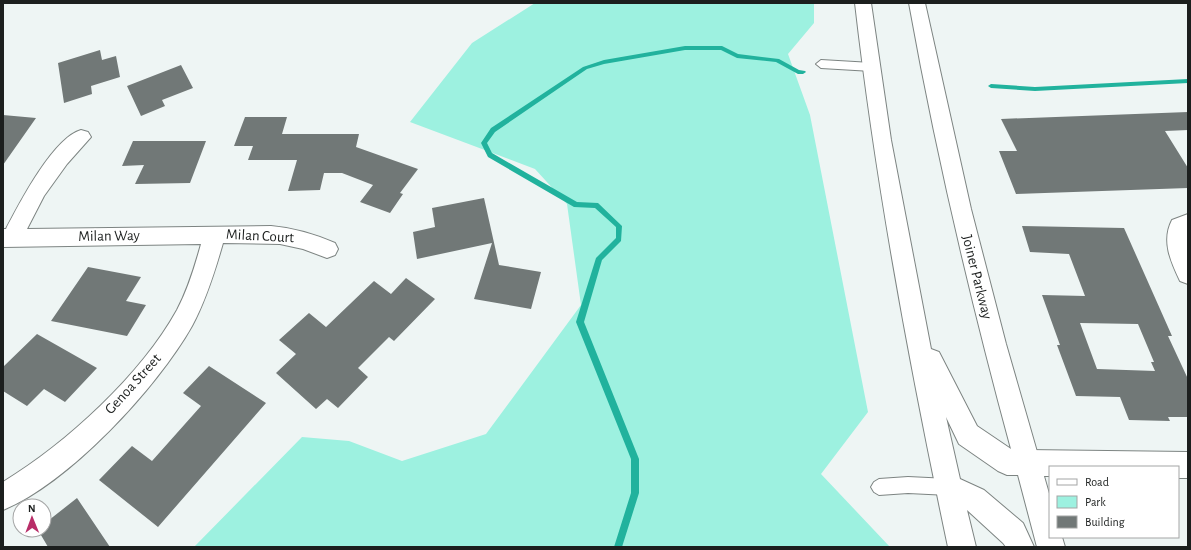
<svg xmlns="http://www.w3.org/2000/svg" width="1191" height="550" font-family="'Alegreya Sans',sans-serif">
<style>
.green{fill:#9df1e0}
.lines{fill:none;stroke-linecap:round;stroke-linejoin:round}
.stream{fill:#21b29d;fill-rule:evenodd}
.building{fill:#717877;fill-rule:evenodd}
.lane-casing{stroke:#7d8482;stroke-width:2}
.street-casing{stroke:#7d8482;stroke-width:2}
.secondary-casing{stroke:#7d8482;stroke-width:2}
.lane{fill:#fff;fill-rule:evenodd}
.street{fill:#fff;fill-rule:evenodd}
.secondary{fill:#fff;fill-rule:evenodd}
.labels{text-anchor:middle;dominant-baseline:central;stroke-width:3;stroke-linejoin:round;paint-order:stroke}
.street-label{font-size:15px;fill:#1c1f1e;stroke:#fff}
</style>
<rect width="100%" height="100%" fill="#eef5f4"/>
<path class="green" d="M 535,3 L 814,3 L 814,23 L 788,54 L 810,115 L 868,412 L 821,474 L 890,547 L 194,547 L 302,437 L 349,441 L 402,461 L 486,434 L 581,305 L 567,204 L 535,169 L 410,122 L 472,43 Z"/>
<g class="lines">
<path class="stream" d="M 685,46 L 722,46 L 738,54 L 779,59 L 799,70 L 805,71 L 806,72 L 803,74 L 798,74 L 776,62 L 737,58 L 721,50 L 685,50 L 604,64 L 587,69 L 495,132 L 487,143 L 492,153 L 577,202 L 598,203 L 622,226 L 621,241 L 602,260 L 584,322 L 639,459 L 639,493 L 622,547 L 614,547 L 631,493 L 631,459 L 576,322 L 596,258 L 616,238 L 616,227 L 595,208 L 574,207 L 488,157 L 481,143 L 491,128 L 583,67 L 604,60 Z
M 1188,79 L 1188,83 L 1035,91 L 991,88 L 988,86 L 991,84 L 1035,87 Z"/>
</g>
<path class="building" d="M 100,50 L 102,60 L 116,56 L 120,77 L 91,86 L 92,94 L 64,103 L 58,63 Z
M 181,65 L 193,88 L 162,100 L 165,106 L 141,116 L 127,86 Z
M 1188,112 L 1188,130 L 1165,131 L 1188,168 L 1188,188 L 1016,194 L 999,151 L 1017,151 L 1001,119 Z
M 3,115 L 36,118 L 3,165 Z
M 245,117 L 287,117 L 282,134 L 359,134 L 356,147 L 418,169 L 400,193 L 403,194 L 390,213 L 360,202 L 373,185 L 342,173 L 324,173 L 320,190 L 288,191 L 297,160 L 248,160 L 253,146 L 234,146 Z
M 133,141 L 206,141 L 190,183 L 135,184 L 144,165 L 122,166 Z
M 484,198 L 499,265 L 541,272 L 531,309 L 474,299 L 492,243 L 417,259 L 413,232 L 435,227 L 432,208 Z
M 1022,226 L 1124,228 L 1172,336 L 1168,336 L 1188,379 L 1188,417 L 1168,417 L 1170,421 L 1129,420 L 1120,397 L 1076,396 L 1057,345 L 1060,345 L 1042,295 L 1085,296 L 1069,254 L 1030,252 ZM 1080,323 L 1138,324 L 1154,362 L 1151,362 L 1155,371 L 1097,369 Z
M 88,267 L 141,277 L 126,301 L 146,305 L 127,336 L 51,321 Z
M 406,278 L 435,299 L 394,341 L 389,337 L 358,368 L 368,377 L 338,408 L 327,399 L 316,409 L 276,373 L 296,354 L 279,340 L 309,313 L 326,327 L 374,281 L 391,294 Z
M 37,334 L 97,368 L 65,402 L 44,389 L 27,406 L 3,391 L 3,367 Z
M 209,366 L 266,403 L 158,527 L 99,480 L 132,446 L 152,461 L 201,406 L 183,393 Z
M 77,498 L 110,547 L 48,547 L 38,530 L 44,530 L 44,524 Z"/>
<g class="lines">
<g class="lane-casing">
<path id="lane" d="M 821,60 L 872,63 L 877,67 L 872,71 L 821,68 L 816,64 Z
M 908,477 L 949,479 L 954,482 L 957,487 L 954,492 L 949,495 L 908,493 L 879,495 L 874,492 L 871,487 L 874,482 L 879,479 Z"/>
</g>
<g class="street-casing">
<path id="street" d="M 81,130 L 88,132 L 91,137 L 67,164 L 44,196 L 27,229 L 271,226 C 294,228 314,234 335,243 L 338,249 L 335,255 L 327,258 L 303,249 L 280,244 L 223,243 C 215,271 206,300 192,326 C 157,388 69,483 3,510 L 3,482 C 67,443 141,375 177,310 C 188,289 195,266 201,244 L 3,247 L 3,229 L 6,229 C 19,204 53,138 81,130 Z
M 1188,214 L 1188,284 L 1180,281 C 1171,262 1161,241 1172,220 Z
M 1027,450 L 1188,452 L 1188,478 L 1178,478 L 1178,467 L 1050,467 L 1050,476 L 1027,476 L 1018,472 L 1014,463 L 1018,454 Z"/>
</g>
<g class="secondary-casing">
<path id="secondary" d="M 855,3 L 871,3 L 891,140 L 931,349 L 939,352 L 977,426 L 1011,449 C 971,302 936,153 909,3 L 925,3 L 971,209 L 1006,344 L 1050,497 L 1050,537 L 1062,537 L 1065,547 L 1037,547 L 1018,475 L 1007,475 L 998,471 L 959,444 L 946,417 L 960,479 L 984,490 L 1023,523 L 1034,547 L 1006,547 L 1003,543 L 967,510 L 976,547 L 948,547 C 910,367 876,186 855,3 Z"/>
</g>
<use href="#lane" class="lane"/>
<use href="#street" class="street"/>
<use href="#secondary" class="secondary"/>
</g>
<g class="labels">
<g class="street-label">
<text transform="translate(109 236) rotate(-1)">Milan Way</text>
<text transform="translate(260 236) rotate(3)">Milan Court</text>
<text transform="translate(977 277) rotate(76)">Joiner Parkway</text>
<text transform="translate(133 384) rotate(-48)">Genoa Street</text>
</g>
</g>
<rect width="1191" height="550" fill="none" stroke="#1c1f1e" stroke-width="8"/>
<rect x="1049" y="466" width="130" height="72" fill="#ffffff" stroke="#a4a5a5"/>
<rect x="1057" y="479" width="20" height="6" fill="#ffffff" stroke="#a4a5a5"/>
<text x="1085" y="486" font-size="12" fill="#1c1f1e">Road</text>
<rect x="1057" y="496" width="20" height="12" fill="#9df1e0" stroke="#a4a5a5"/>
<text x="1085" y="506" font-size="12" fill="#1c1f1e">Park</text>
<rect x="1057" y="516" width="20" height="12" fill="#717877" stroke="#a4a5a5"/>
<text x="1085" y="526" font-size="12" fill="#1c1f1e">Building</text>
<g transform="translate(32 518) rotate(359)"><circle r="19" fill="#ffffff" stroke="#a4a5a5"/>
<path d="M0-3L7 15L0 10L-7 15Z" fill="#b82d68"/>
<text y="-6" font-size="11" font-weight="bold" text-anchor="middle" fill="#1c1f1e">N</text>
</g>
</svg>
